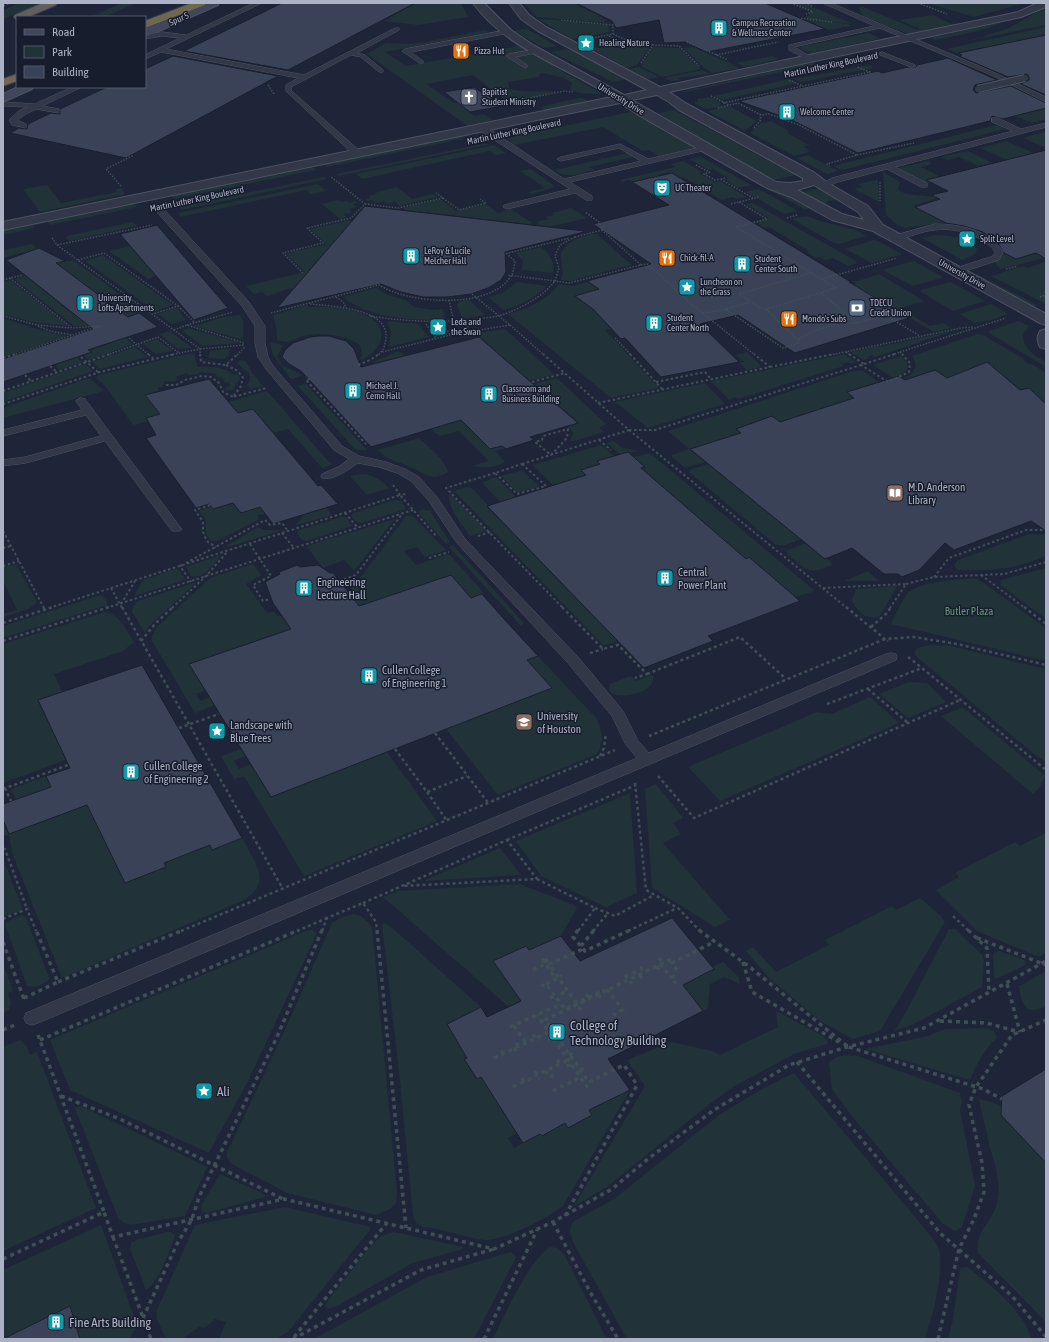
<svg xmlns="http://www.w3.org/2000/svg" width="1049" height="1342" font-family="'Asap Condensed',sans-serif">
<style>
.green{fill:#213239}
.building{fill:#3a4258;stroke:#1a1f2f}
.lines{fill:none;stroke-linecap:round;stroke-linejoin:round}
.service-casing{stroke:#4d5263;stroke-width:1}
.minor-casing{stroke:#4d5263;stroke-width:2}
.secondary-casing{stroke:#4d5263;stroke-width:2}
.trunk-casing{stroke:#3a3f50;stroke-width:2}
.motorway-casing{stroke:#3a3f50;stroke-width:2}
.path-far3{stroke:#3e4f56;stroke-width:1.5;stroke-dasharray:1.5 1.5;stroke-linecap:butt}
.path-far2{stroke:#3e4f56;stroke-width:2;stroke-dasharray:2.5 2.5;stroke-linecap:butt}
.path-far1{stroke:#3e4f56;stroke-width:2.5;stroke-dasharray:3 3;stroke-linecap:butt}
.path{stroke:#3e4f56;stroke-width:3.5;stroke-dasharray:4 4;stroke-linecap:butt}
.service{fill:#323848;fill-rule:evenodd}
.minor{fill:#323848;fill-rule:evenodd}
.secondary{fill:#40465c;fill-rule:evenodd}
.trunk{fill:#605f5c;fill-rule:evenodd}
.motorway{fill:#6f684f;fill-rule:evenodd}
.rail{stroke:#545b70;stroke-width:1.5;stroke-dasharray:2 2;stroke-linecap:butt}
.service-bridge-casing{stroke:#4d5263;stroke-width:8;stroke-linecap:butt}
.path-bridge{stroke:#3e4f56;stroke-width:2.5;stroke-dasharray:3 3;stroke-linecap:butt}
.service-bridge{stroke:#323848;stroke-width:6}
.labels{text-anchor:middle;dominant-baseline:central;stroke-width:3;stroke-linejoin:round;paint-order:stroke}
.far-street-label{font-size:9px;fill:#acb2c5;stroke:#181d2d}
.far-poi-label{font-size:9px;fill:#acb2c5;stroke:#181d2d;text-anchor:start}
.poi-label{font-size:11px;fill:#acb2c5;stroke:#181d2d;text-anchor:start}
.park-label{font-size:11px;fill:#639777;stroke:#181d2d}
.near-poi-label{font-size:13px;fill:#acb2c5;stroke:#181d2d;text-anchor:start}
</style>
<rect width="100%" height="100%" fill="#1f2538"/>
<path class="green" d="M 20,3 L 41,3 L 3,19 L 3,10 Z
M 122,3 L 137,3 L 104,17 L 90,17 Z
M 417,3 L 461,4 L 468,17 L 419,25 L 384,21 Z
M 524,3 L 573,3 L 607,20 L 604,21 L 608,23 L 537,17 Z
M 793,3 L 803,3 L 853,24 L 809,19 L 805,16 L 810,15 L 809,14 L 814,12 Z
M 927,3 L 1024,3 L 974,17 Z
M 863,7 L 918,30 L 921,29 L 899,20 L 932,15 L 954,25 L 908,34 L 863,16 L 859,8 Z
M 1041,10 L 1046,11 L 1046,25 L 943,46 L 984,37 L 987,35 L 1007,29 Z
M 543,19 L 608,25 L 610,32 L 572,39 L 540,20 Z
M 808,19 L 848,24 L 851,26 L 829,30 L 806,20 Z
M 1003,22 L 983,30 L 936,40 L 929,38 Z
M 1046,27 L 1046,34 L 1036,37 L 957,53 L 946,49 Z
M 527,29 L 557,46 L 544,48 L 514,31 Z
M 486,30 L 489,32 L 385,52 L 406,66 L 519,46 L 602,94 C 592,94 580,94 570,90 L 572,83 L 564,78 L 543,73 L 540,74 L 539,77 L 508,82 L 509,89 C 521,92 544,92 556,91 L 556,92 L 509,103 L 473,75 L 426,84 L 454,103 L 458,102 L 474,116 L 484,114 L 496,122 L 469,127 L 367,54 L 386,43 L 409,44 L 425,42 Z
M 868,33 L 878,37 L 878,39 L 811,53 L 803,50 L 800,47 Z
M 627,42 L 650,47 L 637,65 L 627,68 L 592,49 Z
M 653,47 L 679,48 L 701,69 L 662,77 L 641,66 Z
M 693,47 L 740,68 L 713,73 L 704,68 L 683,48 Z
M 567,49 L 584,56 L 626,79 L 613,82 L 551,52 Z
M 772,56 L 779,59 L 745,67 L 737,63 Z
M 812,62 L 818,64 L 686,92 L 681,92 Z
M 869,65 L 873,68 L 801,82 L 794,79 Z
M 639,67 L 659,77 L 648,79 L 629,69 Z
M 702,70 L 710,74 L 678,78 L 680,80 L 671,81 L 664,78 Z
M 789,79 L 797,83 L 722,100 L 714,96 Z
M 1010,86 L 1034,97 L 1046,106 L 1046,119 L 1032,123 L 1015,116 L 984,91 Z
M 710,97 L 721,103 L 720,107 L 706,109 L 694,103 L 698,101 L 697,99 Z
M 578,98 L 583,98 L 590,102 L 545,111 L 540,107 Z
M 729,106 L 757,121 L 745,131 L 708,111 Z
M 674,110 L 795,175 L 774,180 L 654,114 Z
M 630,112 L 638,114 L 698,148 L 659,156 L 648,150 L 643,151 L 603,127 L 514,145 L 507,138 Z
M 771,121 L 789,131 L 787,133 L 809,145 L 804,147 L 809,150 L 806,150 L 810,152 L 794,156 L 750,133 L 761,123 Z
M 996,125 L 1006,129 L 842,170 L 833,166 Z
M 1046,131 L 1046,148 L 1023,138 Z
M 465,134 L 472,135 L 456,140 L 327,167 L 323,163 Z
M 1006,141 L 1036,154 L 1010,161 L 980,148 Z
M 483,144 L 491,144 L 339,176 L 336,174 Z
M 494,145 L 506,153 L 496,155 L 489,151 L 362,179 L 356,174 Z
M 968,151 L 992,163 L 978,166 L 959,157 L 947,160 L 941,157 Z
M 628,153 L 633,157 L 589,167 L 595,170 C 583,173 565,180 555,170 Z
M 808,155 L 838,171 L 827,174 L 797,158 Z
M 701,157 L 751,185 L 738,188 L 726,180 L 728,178 L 713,169 L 709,170 L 689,159 Z
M 683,161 L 702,172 L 699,173 L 715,182 L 720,181 L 747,197 L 736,199 L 733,197 L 722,200 L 683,177 L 679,178 L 669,172 L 659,175 L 660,176 L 634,183 L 629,180 L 622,182 L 620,180 L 675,167 L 671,164 Z
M 928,161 L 932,164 L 921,167 L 939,176 L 926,180 L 930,182 L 928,183 L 898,168 Z
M 311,166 L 316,170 L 174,199 L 170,195 Z
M 531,169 L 552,184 L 554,186 L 552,188 L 532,194 L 529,192 L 545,188 L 520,171 Z
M 883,172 L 900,182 L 898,190 L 906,194 L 937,197 L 934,199 L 913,206 L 945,222 L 905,228 L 896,224 L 886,215 Z
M 324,177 L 327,179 L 182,210 L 179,207 Z
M 876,180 L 878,180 L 879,202 L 854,189 L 862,187 L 858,184 Z
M 318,184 L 326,191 L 311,194 L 306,190 L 181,217 L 178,213 Z
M 47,185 L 61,203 L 117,192 L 116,189 L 121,188 L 125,194 L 40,212 L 23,189 Z
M 769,186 L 815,208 L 804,209 L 766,188 Z
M 397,187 L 412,199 L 433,194 L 438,197 L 400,206 L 396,202 L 387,204 L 384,201 L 376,203 L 372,200 L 367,201 L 365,199 L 370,198 L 368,196 L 376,194 L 375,193 Z
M 820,188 L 843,200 L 828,201 L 825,205 L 799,193 Z
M 757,189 L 761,190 L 798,211 L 784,214 L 746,192 Z
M 441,199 L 456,211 L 486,204 L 498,213 L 511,209 L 532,223 L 527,224 L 405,210 L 403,208 Z
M 338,200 L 341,202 L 347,201 L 349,203 L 355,201 L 357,203 L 353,204 L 357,207 L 349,209 L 352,213 L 344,214 L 347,217 L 340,219 L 322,204 Z
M 134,203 L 137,207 L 50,225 L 47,221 Z
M 753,203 L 849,257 L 858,263 L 848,266 L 833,258 L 826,260 L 819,257 L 815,258 L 807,252 L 809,251 L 769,227 L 765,228 L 756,222 L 769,218 L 746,204 Z
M 571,208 L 587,218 L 550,227 L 539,225 L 536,222 L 548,219 L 545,217 L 554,215 L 552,213 Z
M 806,216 L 820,221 L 856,230 L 866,236 L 839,244 L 834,243 L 793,220 L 794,218 Z
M 350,220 L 351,222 L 294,288 C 282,289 278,294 267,296 L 262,292 L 254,294 L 246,286 L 305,272 L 287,255 L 289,253 L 326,244 L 310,229 Z
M 133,222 L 137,226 L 70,241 L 66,238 L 67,236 Z
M 32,224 L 35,228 L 3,235 L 3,231 Z
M 592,234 L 597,234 L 631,265 L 570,281 L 561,280 C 564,272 562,267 561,258 C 560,243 581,237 592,234 Z
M 935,235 C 950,236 962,236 975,245 L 977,251 L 974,255 L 962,260 L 922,238 Z
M 873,240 L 878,241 L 902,254 L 872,263 L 845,249 Z
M 32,244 L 37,249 L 3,258 L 3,250 Z
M 135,245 L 155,275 L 155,276 L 148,279 L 109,251 Z
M 541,247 C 549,253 556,263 553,273 L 521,270 L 523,261 L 516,253 Z
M 1001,252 L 1016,259 L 1036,253 L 1044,258 L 1000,269 L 993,260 Z
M 103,255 L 173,305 L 155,311 L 85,261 Z
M 73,260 L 144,312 L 128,317 L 51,264 Z
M 914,261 L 941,276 L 941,278 L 913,286 L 884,271 L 885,269 Z
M 1046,261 L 1046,304 L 991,276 L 1023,266 L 1028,268 Z
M 879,274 L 924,301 L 900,308 L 930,326 L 943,323 L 951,328 L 934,332 L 853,285 L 856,283 L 852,281 L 858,281 Z
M 976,274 L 1035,304 L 1036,306 L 1033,307 L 974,275 Z
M 27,275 L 37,285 L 76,316 L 79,315 L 92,325 L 87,326 L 74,326 L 14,279 Z
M 10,280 L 68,326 L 32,322 L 3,314 L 3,282 Z
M 517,282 L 547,286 C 535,298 520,306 503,310 L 488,297 L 503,293 Z
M 588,282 L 599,289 L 575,296 L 611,322 L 611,329 L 605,330 L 659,388 L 611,398 L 508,314 C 527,310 546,300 559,284 L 572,286 Z
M 949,282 L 953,283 L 985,301 L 953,311 L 921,292 L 921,290 Z
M 376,288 L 387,295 L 406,300 L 414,307 L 432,310 L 443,309 L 445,320 C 411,320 370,319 343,297 Z
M 469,300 L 485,315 L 462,319 L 457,304 L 461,301 Z
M 991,304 L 1008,314 L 991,320 L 975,323 L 959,314 Z
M 307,305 L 310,307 C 330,306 377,308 381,333 C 383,346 372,354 363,360 L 360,359 L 362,354 L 360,345 C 345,335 325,332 307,335 C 293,338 293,345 277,340 L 276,327 L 273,315 Z
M 177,308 L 186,320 L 172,324 L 158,314 Z
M 240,315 L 243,322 L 243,340 L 194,326 L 223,317 Z
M 3,318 L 36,329 L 68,336 L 4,357 Z
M 389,321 L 418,324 L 429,337 L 389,347 L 391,331 L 387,323 Z
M 1018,321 L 1029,326 L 1023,334 C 1022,348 1035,356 1046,362 L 1046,367 L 989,333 L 989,331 Z
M 189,328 L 239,343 L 203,346 L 182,331 Z
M 505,329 L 554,374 L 530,381 L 479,337 L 482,332 Z
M 956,330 L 875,357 L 872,355 L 867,357 L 869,358 L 863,360 L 851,352 L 877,346 L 879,347 Z
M 170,331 L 192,348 L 178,349 L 159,334 Z
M 977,334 L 983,335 L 1024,359 L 1023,360 L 1030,365 L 1032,364 L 1046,373 L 1046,415 L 1042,400 L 1029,388 L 1021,390 L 987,362 L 947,378 L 935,370 L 900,382 L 897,380 C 905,378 918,373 915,362 C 914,360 913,358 912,356 Z
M 125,338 L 133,344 L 89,360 L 83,355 L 91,352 L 89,351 Z
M 157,339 L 173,351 L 156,354 L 143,344 Z
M 270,342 L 283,345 L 277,357 L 283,366 L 303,375 L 291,379 L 273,355 Z
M 135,347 L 148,357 L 100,369 L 92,362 Z
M 227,349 L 230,350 L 228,353 L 230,354 L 225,359 L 208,358 L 210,351 Z
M 399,351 L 405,356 L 397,358 L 490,449 L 502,446 L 505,448 L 495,451 L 505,461 C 497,469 482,468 472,466 L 489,461 L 459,431 L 440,436 L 430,429 L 370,366 L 375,361 Z
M 747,352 L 762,367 L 747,370 L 740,363 L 744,362 L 736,355 Z
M 191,353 L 195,355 L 197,367 C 211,366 224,367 234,375 L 238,374 L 240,379 L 232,391 L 225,390 L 227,387 L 230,386 L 229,382 L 226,383 L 223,380 L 225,378 L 222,379 L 215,376 L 217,374 L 200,372 L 199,374 L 188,375 L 187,373 L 176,377 L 178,379 L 174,382 L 165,381 L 162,387 L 158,388 L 159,391 L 145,395 L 160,414 L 146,418 L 148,421 L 133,425 L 107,388 L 96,377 L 99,375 Z
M 844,354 L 856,362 L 850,364 L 848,362 L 842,364 L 844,366 L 738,399 L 736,397 L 729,400 L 711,381 Z
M 901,356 L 907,362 L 908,367 C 905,374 899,376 893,378 L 873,365 Z
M 77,357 L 82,362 L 60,370 L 55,365 Z
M 241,360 L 246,361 L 252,373 L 263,386 L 251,389 L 247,385 L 250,380 L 249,373 L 237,363 Z
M 85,364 L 93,371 L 3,402 L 3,393 Z
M 862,370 L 879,382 L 847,392 L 854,398 L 780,422 L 772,416 L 736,429 L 741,433 L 690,449 L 706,462 L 685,468 L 672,457 L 672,455 L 689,449 L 668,431 L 850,372 Z
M 557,378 L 606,424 L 599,428 L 604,432 L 575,441 L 570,441 L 573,433 L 568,426 L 578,422 L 534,384 Z
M 86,379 L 91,379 L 104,391 L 3,418 L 3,408 Z
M 705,383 L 725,404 L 648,428 L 615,402 Z
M 306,384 L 367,450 L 357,450 L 353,447 L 298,386 Z
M 267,391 L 329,462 L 332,464 L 323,469 L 288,429 L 274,433 L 253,409 L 238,413 L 228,402 Z
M 419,438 C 428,447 445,459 448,472 C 430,483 424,472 408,466 C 396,461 387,460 378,450 Z
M 614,441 L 622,448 L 639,451 L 620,454 L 607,443 Z
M 601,445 L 614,456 L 597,461 L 600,464 L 586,475 L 553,485 L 533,465 Z
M 650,453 L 815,591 L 795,597 L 749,558 L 746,559 L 641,468 L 645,467 L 634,457 Z
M 709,464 L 801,539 L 783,546 L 776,545 L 690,473 L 689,471 L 692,469 Z
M 522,470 L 539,486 L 518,493 L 501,476 Z
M 363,474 C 373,475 382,480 389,488 L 367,495 L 350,476 Z
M 496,477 L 516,497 L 501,502 L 483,484 L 483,482 Z
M 466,487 L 472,488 L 489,506 L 487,507 L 617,640 L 616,642 L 603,645 L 454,491 Z
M 450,494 L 487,531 L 470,536 C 464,527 444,504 450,494 Z
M 395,500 L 401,501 L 406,509 L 362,523 L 357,522 L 351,516 L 353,513 Z
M 233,503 L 264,506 L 270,513 L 258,515 L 258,520 L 217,541 L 211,541 L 206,534 L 206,520 L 199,511 L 211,507 L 213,509 Z
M 326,507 L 332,515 L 298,525 L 296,524 L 301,519 L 303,515 Z
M 423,509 L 430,511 L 450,542 L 446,544 L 418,512 Z
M 412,515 L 446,550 L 425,557 L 417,547 L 404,551 L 416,565 L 449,554 L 484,593 L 471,598 L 451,575 L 351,609 L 346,601 L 355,595 L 350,586 L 362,581 L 360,578 L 406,516 Z
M 342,517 L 346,517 L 352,526 L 306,541 L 302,540 L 297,533 L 299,530 Z
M 395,519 L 354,571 L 344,560 L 323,568 L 306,546 Z
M 258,527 L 264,530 L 279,530 L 280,531 L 228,547 L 226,546 Z
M 1029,534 L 1046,535 L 1046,556 C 1013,570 992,571 957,570 L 954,565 L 958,560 Z
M 806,543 L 831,562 L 832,565 C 808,576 807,570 788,555 L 787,552 L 788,550 Z
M 453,545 L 524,623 L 521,626 L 449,547 Z
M 221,555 C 214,564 205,579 191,576 L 186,567 Z
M 16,564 L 37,602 L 29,609 L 3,617 L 3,614 L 17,610 L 3,580 L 3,567 Z
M 253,564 L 261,575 L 246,584 L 267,613 L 274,611 L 278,616 L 291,616 L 298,627 L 206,690 L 196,694 L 200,701 L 210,697 L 215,705 L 195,713 L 151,639 L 157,627 L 210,578 Z
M 1046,568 L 1046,619 L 1000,585 L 1001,580 Z
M 175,569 L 179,570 L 184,577 L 182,581 L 134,596 L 143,580 Z
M 868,571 L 879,581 L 844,581 Z
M 978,579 L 1046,628 L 1046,661 L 891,624 C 893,619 904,596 909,592 C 922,582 962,578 978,579 Z
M 197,582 L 149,626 L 145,633 L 132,612 L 134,605 L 138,601 Z
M 898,585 L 880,616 C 868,622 856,611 852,600 L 856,589 C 870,588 884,587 898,585 Z
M 100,595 C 104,597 107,600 107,605 L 104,606 L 3,638 L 3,626 Z
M 105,612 C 120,615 126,630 134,642 L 123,651 L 54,674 L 62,692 L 38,701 L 66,760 L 3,783 L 3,644 Z
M 931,645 L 950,646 L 1046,669 L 1046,762 L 1033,753 L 918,658 L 914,653 L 917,648 Z
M 538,656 L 597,719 C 602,731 604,742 597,754 L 498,795 L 446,729 L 527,660 Z
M 652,675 C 660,690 627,698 616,695 C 614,695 612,693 610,692 L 609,688 L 610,684 L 630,676 L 636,681 Z
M 909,682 L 927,683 L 946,702 L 908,718 L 879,694 Z
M 870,697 L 898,722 L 897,724 L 720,801 L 688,767 L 817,712 L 832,714 Z
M 963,707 L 1045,776 L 1040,787 L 1033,794 L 941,716 Z
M 241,749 L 246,756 L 234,761 L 239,769 L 251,764 L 271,797 L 387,752 L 437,821 L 304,876 L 244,776 L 234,779 L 221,756 Z
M 46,776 L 51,787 L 16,800 L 11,789 Z
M 656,784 L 683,818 L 673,823 L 681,834 L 663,843 L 730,920 L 715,927 L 652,888 L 645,789 Z
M 630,793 L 637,893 L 606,907 L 541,876 L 516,841 Z
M 87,805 L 125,883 L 166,867 L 164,863 L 210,845 L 212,850 L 242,838 C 255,864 274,882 242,901 L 62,978 L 12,853 L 9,835 L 3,836 L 3,820 L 9,834 Z
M 1046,833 L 1046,953 L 1039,957 L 977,931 L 936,890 L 959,877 L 955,873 L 1015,842 L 1020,846 Z
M 500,848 L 521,875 L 423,881 Z
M 3,858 L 22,908 L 21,910 L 5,917 L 3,916 Z
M 520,884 L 574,905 L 577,908 L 561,936 L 529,950 L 526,946 L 494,962 L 521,1001 L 509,1007 L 383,897 L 399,891 Z
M 920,898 L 941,916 L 945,922 L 880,1031 L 853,1039 L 820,1021 L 768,977 L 746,951 L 753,947 L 776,972 L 829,945 L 825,940 L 892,906 L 896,910 Z
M 353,914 L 361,916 L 372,926 L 397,1193 L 396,1203 L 390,1209 L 376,1215 L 287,1193 L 232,1164 L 227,1158 L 227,1152 L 284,1032 L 332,923 L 338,919 Z
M 21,915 L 26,917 L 49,978 L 48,981 L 36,987 L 27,986 L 5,924 L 8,921 Z
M 382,924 L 385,924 L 390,926 L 481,1007 L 447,1024 L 469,1057 L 464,1059 L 476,1079 L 481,1077 L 517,1133 L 508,1138 L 514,1148 L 540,1134 L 542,1136 L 565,1123 L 568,1128 L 592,1115 L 589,1110 L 630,1090 L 563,1206 C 550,1217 502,1242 484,1240 C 464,1237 444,1229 423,1227 L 416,1223 L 413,1215 L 400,1081 Z
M 949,929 L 955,929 L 982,955 L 984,960 L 982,987 L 914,1024 L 894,1031 L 906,1012 Z
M 313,930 L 316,933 L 314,940 L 248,1081 L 209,1153 L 70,1090 L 50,1040 L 306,931 Z
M 999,951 L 1024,960 L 1026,963 L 1024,966 L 996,979 L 994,978 L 993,954 L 995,952 Z
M 723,962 L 739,978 L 740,984 L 724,977 L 710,984 L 708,1008 L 703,1011 L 683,985 L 714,969 L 712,967 Z
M 3,963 L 13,991 L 8,993 L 11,1003 L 9,1010 L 3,1013 Z
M 1046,971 L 1046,1006 C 1025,1017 1022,1004 1019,986 Z
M 776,1011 L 821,1035 L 828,1041 L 827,1044 L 794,1054 L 733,1087 L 702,1110 L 607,1187 L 574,1206 L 645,1086 L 627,1060 L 672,1042 L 712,1051 L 720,1055 L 778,1027 Z
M 987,1028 L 994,1031 L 997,1038 C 984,1049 977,1064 970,1080 L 865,1049 L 928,1036 L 945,1029 Z
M 20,1040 L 26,1045 L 30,1055 L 37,1052 L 96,1208 L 3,1251 L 3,1047 Z
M 846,1055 L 858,1056 L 960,1093 L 962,1102 L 960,1110 L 975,1186 L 962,1227 L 955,1231 L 943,1224 L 851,1115 L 832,1089 L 829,1062 L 836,1057 Z
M 794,1073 L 931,1236 C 934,1240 937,1245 939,1250 C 945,1267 932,1322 924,1339 L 627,1339 L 575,1246 C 572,1237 566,1229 574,1221 L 614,1199 L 719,1115 L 760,1090 Z
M 979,1099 L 992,1102 L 1001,1106 L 1001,1115 L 1046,1163 L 1046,1322 L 978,1253 C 974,1229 995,1222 998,1198 C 1000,1179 994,1162 989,1144 C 986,1129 982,1114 979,1099 Z
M 81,1106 L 207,1167 L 185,1216 L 131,1225 L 124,1223 L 118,1218 L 75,1108 Z
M 220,1174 L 268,1196 L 207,1213 L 201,1211 L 202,1204 Z
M 285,1207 L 371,1227 L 369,1231 L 288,1332 L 275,1339 L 219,1339 L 226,1322 L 215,1319 L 205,1328 L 199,1327 L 182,1339 L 166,1339 L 157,1319 L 157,1310 L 195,1225 Z
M 101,1225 L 137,1325 L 130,1339 L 80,1339 L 70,1306 L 3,1339 L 3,1270 Z
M 167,1232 L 171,1232 L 175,1235 C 171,1249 159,1282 146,1290 L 130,1249 L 131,1243 L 136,1240 Z
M 394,1232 L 463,1247 L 463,1249 L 413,1263 L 337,1306 L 329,1309 L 326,1308 L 326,1305 L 328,1300 L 373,1243 L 383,1235 Z
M 550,1247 L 557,1248 L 565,1256 L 607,1339 L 493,1339 C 505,1314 528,1262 550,1247 Z
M 511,1252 L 516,1257 L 474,1339 L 314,1339 L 427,1277 Z
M 967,1267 C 988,1282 1026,1313 1031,1339 L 948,1339 L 953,1319 L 960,1268 Z"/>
<path class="building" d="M 282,3 L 415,3 L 288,70 L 184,51 Z
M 576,3 L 765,3 L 825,29 L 707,52 L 685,42 L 664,43 L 659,20 L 616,28 L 612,21 Z
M 1046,35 L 1046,95 L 1021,84 L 1029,80 L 1029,77 L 1027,74 L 1008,77 L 959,56 L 962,55 L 958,53 Z
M 173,56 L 278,76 L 126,158 L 10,133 L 19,128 L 27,129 L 28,124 L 51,113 L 60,114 L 60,109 L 107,87 L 145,87 L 145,69 Z
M 948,58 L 997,80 L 975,85 L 973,90 L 976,93 L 1011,86 L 1046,103 L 1046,108 L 1003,119 L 992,116 L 990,121 L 858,153 L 794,121 L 739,101 L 878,71 L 882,73 L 908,67 L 916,67 L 917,65 Z
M 474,87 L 481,92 L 483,92 L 503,106 L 470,112 L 444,92 Z
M 1046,150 L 1046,259 L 1036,253 L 1016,259 L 1004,253 L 998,243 L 983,232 L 964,226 L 946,223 L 915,207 L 940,199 L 931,195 L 948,191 L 926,180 Z
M 672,173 L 851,282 L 849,282 L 909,318 L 795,353 L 738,315 L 700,324 L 739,362 L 661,377 L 625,338 L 621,339 L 593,309 L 575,296 L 599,289 L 587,281 L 651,264 L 593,224 L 669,205 L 632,182 Z
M 365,206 L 584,231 L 584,232 L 505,252 L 506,272 L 501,280 L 488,288 L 471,294 L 447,297 L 423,297 L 401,292 L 381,284 L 277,308 Z
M 157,225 L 228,308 L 194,320 L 120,234 Z
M 39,248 L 65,261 L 56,263 L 128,317 L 139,313 L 158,327 L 88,350 L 92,352 L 3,382 L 3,359 L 93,329 L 6,260 Z
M 319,336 L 329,336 L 346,341 L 354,349 L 361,367 L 479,337 L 578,423 L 530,437 L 534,440 L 506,449 L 502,446 L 490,449 L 461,420 L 371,447 L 301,371 L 289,364 L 282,357 L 285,350 L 293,343 L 310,337 Z
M 987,362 L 1020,390 L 1029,388 L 1046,404 L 1046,531 L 1031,521 L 954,550 L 945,543 L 919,570 L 902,577 L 898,574 L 884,574 L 852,548 L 825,559 L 690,449 L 741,433 L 736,429 L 772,416 L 780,422 L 854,398 L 847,392 L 899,376 L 905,380 L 935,370 L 947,378 Z
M 209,379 L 238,413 L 253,409 L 318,486 L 321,485 L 338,504 L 273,524 L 260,507 L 241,513 L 233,503 L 213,509 L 209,504 L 196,508 L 146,438 L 156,435 L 146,418 L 160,414 L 145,395 Z
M 628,452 L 645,467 L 641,468 L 746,559 L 749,557 L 800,601 L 708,636 L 713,641 L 644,668 L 487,506 L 586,475 L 581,470 L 600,464 L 597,461 Z
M 297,565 L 300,567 L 318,565 L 330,573 L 333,573 L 359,606 L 451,575 L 471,598 L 482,594 L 504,619 L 538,656 L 527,660 L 552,688 L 271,797 L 189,664 L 291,629 L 273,603 L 265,582 L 280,574 L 279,572 Z
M 142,665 L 242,838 L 212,850 L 210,845 L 164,863 L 166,867 L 125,883 L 87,805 L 9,834 L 3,820 L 3,804 L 51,787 L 46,776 L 70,768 L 38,700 Z
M 672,918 L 714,969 L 683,985 L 703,1011 L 608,1059 L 630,1090 L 589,1110 L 592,1115 L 568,1128 L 565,1123 L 542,1136 L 540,1134 L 523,1143 L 481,1077 L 477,1079 L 464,1059 L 467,1058 L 447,1024 L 481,1007 L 487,1017 L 521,1001 L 493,961 L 526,946 L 529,950 L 561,936 L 580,961 Z
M 1046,1069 L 1046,1163 L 1001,1115 L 1002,1096 Z
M 70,1306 L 80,1339 L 3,1339 Z"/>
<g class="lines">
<g class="service-casing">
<path id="service" d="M 254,3 L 262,3 L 166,49 L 304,75 L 395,28 L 399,28 L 399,30 L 357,53 L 365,55 L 383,70 L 383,72 L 379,72 L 361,57 L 351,55 L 291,87 L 291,90 L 294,93 L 360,151 L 360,155 L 354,155 L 286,91 L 286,85 L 298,78 L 161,52 L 145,59 L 145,55 L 180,38 L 162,36 L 145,39 L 145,35 L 162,32 L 186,35 Z
M 823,3 L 831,3 L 993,72 L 1046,97 L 1046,102 L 989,74 L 880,28 L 794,47 L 811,57 L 812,58 L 809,60 L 789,50 L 789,45 L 874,26 Z
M 507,30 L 510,32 L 509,33 L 411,52 L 423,61 L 424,62 L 421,64 L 402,51 L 405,49 Z
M 538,49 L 541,51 L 540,52 L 515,57 L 527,65 L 527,67 L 525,68 L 506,56 L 509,54 Z
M 882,52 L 915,65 L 916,66 L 911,67 L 880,55 L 879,54 Z
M 73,87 L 82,87 L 42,106 L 59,109 L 59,113 L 36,109 L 26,114 L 17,120 L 26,124 L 26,128 L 12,125 L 9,120 L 20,110 L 28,107 L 3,106 L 3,102 L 34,104 Z
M 992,118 L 998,118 L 1021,129 L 1046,123 L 1046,127 L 895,167 L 927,183 L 927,187 L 921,187 L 887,169 L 838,182 L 823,188 L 819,186 L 832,178 L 1013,131 L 992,122 Z
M 479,126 L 485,126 L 564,179 L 641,161 L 619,148 L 561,161 L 557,159 L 561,157 L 620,144 L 648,159 L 706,146 L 710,148 L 706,150 L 570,182 L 592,196 L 592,200 L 586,200 L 575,193 L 507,209 L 503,207 L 504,205 L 570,189 L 479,130 Z
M 154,205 L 160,205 L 249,302 L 265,326 L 265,343 L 268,357 L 273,366 L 342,446 L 359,456 L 386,462 L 405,469 L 419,477 L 437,497 L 465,539 L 578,657 L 623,711 L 638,741 L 649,753 L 886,654 L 891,653 L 896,654 L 897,657 L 896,660 L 38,1023 L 32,1025 L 26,1023 L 24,1018 L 26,1013 L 637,758 L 625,743 L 612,716 L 568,663 L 457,543 L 429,501 L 411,481 L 397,473 L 379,467 L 358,463 C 349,469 334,481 322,478 L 321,476 L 322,474 L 340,466 L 349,459 L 334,450 L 266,369 L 258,357 L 255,343 L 255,326 L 242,306 L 154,209 Z
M 935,224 C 959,224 990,230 1003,252 L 999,260 L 956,274 L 952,271 L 953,269 L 993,256 L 995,252 C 984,235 954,227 935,230 C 922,231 909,237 896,241 L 892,238 L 893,236 Z
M 81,398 L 85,399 L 180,527 L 182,529 L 180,531 L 172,531 L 105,441 L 26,463 L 3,466 L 3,460 L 25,457 L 101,436 L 86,415 L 3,436 L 3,430 L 82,410 L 76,401 Z"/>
</g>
<g class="minor-casing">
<path id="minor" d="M 473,3 L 484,3 L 511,30 L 533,45 L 624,95 L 647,90 L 538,31 L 521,19 L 509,3 L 519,3 L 529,15 L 546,27 L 660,87 L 823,52 L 995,17 L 1018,12 L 1038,3 L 1046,3 L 1046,7 L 1021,17 L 669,92 L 687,104 L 815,173 L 828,183 L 868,206 L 883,225 L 1046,314 L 1046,325 L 1040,323 L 873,231 L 832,220 L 791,197 L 767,188 L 640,116 L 620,103 L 3,230 L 3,222 L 612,97 C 565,66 507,50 473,3 ZM 657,95 L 669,102 L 679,110 L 803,178 L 803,181 L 790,183 L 776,182 L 632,100 ZM 814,185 L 858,212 L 864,220 L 842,214 L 797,190 Z
M 1046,329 L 1046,349 L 1040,347 C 1037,342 1037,336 1040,331 Z"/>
</g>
<g class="secondary-casing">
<path id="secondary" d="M 206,3 L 219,3 L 218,5 L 145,37 L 145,30 Z
M 18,87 L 34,87 L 32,89 L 3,102 L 3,94 Z"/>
</g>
<g class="trunk-casing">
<path id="trunk" d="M 43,3 L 57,3 L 56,5 L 28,17 L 17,17 L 17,20 L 14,17 L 15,15 Z"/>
</g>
<g class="motorway-casing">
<path id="motorway" d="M 192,3 L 206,3 L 205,5 L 145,28 L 145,21 Z
M 17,74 L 17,81 L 3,86 L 3,79 Z"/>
</g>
<path class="path-far3" d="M 791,3 L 813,12 L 806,14
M 805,3 L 812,6
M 918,3 L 947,14
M 801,18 L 832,22
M 561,20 L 613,25 L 613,34 L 593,38
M 613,34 L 626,40
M 598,37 L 610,43
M 619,41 L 626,40 L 653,45
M 687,42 L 728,60
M 605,44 L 619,41 L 607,35
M 716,55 L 778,42
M 641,63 L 653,45 L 679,46 L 699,66
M 789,80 L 803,86
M 268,85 L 274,94
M 711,96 L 729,105
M 510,102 L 564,91 L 573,92
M 723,103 L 870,72 L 857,67
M 718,108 L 738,103 L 761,115 L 769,114 L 799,125 L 857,155 L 827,164 L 830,166
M 754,128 L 760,121 L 761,115
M 857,155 L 914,143
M 696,165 L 709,172
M 710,172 L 704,174 L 715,180 L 720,179
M 725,178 L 720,179 L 753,198
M 880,182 L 880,201
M 121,186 L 106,169 L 134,155
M 443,198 L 459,210 L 486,203 L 480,199
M 739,202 L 767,219 L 736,227 L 836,288 L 764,310 L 739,294 L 811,273
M 365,204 L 398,208 L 443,198 L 436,193
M 731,204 L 759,197
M 787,218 L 797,215
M 575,237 L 560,245 L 555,256 L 559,268 L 555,281 L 569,283 L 641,265 L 602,230
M 575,237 L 602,230 L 599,222 L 585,212
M 52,238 L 57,245 L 152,225
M 57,245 L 200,349 L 244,345
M 500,255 L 570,238
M 78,260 L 104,253 L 178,306 L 153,314
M 641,265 L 648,264 L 690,303 L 755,355
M 1006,269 L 1018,266
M 303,273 L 283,253 L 323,243 L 307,228 L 351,218 L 365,204 L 330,176
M 822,279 L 897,258
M 3,280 L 10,278
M 821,293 L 857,323 L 885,315 L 920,336
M 472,294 L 499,316 C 521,308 540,299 555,281 L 507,275
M 336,297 L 343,302 L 346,307
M 1040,297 L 1046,295
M 449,300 L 454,322
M 310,304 C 330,306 389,308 386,338 C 385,345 384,350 378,355
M 178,306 L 195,323
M 725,309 L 783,348 L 799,343 L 798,340
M 766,309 L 798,340 C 816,328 835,323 857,323
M 271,313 L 379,285 C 409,304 490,310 511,276 C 514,272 514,266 515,261 L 507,254
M 703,313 L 723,310 L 750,302
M 3,316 L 37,325 L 71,328
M 370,316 C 414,323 455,323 499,316 L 510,325 L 450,335 L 382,352
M 465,321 L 469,331
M 443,323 L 450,335
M 426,324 L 436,338
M 187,325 L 233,312
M 510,325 L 544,355
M 38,326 L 50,331 L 72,335
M 174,330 L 187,325 L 244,343
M 129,338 L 149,355
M 615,338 L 631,355
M 846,352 L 850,355
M 900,352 L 903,355
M 900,352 L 1006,318
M 13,355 L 100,326 L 72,328 L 10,278 L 23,275
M 107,355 L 158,337 L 179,353
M 170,355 L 200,349 L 200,355
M 237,355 L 245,347
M 830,355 L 961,328 L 974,327
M 892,355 L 900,352"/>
<path class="path-far2" d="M 148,354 L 153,358
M 200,354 L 201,362 L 226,365 L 238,354
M 630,354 L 662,389
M 849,354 L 864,364
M 895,354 L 861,365 L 888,382 L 909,372 L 910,363 L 902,354
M 81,357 L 98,372
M 3,358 L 16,354
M 226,365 L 238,371 L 243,378 L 241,386 L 233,397 L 266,388
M 358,365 L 370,360 L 379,354
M 50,366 L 57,372
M 770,367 L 834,354
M 25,375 L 31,381
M 310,379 L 306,380 L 366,444
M 532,382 L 565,373
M 656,382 L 705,372 L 711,379
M 166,385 L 176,385 L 185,380 L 202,376 L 211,377 L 219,383 L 223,392 L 233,397
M 3,391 L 110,354
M 598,403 L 770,367 L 754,354
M 3,404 L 100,372 L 175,354
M 568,429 L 567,438 L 551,455 L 535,442 L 542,440 L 543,436 Z
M 629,430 L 847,608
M 629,430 L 655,430 L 861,365
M 599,440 L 611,450
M 522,464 L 546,486 L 517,494 L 495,473 Z
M 522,464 L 629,430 L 543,354
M 495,473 L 446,488 L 563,608
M 393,485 L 400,495 L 406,494
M 210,505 L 195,510 L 203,522 L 203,532 L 205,537 L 208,542 L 216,547
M 345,513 L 358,528
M 3,531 L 44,608
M 282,533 L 294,548
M 478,536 L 491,532
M 250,544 L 271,576 L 253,585 L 263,601 L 270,599
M 3,548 L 11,546
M 429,558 L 449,552
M 186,563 L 265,520 L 270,525 L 282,523 L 288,531
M 182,565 L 180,566 L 191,582
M 3,566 L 19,561
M 981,575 L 1025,608
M 934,577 L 949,558 L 1026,530 L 1046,530
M 339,581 L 356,575 L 402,514
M 906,584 L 934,577 L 1004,574 L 1046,562
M 111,588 L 122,608
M 823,588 L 906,584 L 890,608
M 121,604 L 135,581
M 49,608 L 400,495 L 436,536
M 106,608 L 413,510
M 172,608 L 206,576 L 228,551"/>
<path class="path-far1" d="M 43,607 L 45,610
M 122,607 L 283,889
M 562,607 L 603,649 L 618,645 L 647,674 L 635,678
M 846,607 L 885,639 L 914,637 L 957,644 L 1046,665
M 1024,607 L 1046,624
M 3,623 L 53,607
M 871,627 L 887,613 L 891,607
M 3,641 L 109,607
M 141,641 L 155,624 L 173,607
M 590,653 L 603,649
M 908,657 L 922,668
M 647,674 L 740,637 L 786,679
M 868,689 L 907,722
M 827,704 L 922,668 L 1046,770
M 435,733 L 489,804
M 649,736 L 885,639 L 888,641
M 395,749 L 427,792 L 467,776
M 600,756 L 604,748 L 606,733
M 658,776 L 694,818 L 960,700
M 635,783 L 646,890 L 678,908 L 700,931
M 5,788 L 11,801
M 3,789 L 68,765
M 427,792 L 447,821
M 507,840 L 636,785
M 3,849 L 5,849 L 27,909
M 537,879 L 595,908 L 578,931
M 363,903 L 507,840 L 537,879 L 402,886
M 595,908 L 615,916 L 654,895
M 953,916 L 969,931
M 3,919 L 27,909 L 36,931
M 181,931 L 615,750
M 297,931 L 327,918
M 322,931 L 327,918 L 363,903 L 376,922 L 377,931
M 593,931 L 608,913
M 628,931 L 677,908"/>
<path class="path" d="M 377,930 L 406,1228
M 578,930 L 573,937 L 585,951 L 630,930
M 699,930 L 751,968 L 847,1046
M 968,930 L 987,948 L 989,993
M 977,938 L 1046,965
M 3,942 L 25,1002
M 581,946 L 594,930
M 659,958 L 663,963
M 542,959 L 556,979
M 545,959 L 549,964
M 544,962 L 550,959
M 743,962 L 752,992 L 839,1042
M 660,964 L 671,978
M 657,966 L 660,971
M 640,967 L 644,972
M 533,970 L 545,964
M 677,970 L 672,963 L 714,942
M 633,971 L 636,975
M 625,975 L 632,984
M 639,975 L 643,980
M 675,976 L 671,978 L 677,985
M 58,982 L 183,930
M 546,984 L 562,976
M 1007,984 L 1020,1032
M 541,986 L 546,984 L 555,996
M 607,989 L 624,1012
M 561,994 L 567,991
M 586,994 L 589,999
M 598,995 L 602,999
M 24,998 L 58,982 L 36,930
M 550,998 L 555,996 L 565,1009 L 604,990
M 581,1010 L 549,964 L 583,949
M 616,1016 L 614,1014 L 626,1008
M 940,1021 L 987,1023 L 1019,1032
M 514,1026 L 528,1046
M 510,1027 L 561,1004
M 3,1030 L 15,1025
M 552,1030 L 558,1027
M 549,1032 L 590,1091
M 533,1034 L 538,1041
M 38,1035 L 104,1212
M 548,1039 L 554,1037
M 40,1040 L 299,930
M 516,1043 L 519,1046
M 849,1047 L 983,1089 L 1002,1099
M 514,1048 L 517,1052
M 501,1050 L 503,1054
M 569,1055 L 576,1052
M 494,1058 L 549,1032 L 537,1015
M 557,1060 L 560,1064
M 797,1062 L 940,1233 L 1012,1296 L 1046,1337
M 567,1066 L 573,1064
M 580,1070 L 586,1067
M 535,1071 L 540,1079
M 546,1071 L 549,1077 L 554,1075
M 522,1078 L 524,1082
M 513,1087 L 568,1060
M 553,1091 L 581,1077
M 61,1096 L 120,1119 L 283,1199
M 565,1216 L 637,1085 L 624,1065 L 589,1082 L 545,1020 L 669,960 L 672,963
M 553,1222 L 589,1290 L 618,1339
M 113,1237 L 151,1339
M 3,1259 L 104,1212 L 113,1237 L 284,1199 L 494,1249 L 553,1222 L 612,1189 L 649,1158 L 714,1110 L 789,1065 L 847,1047 L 924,1028 L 1046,961
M 143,1318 L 177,1244 L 192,1219 L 199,1197 L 277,1037 L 322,930
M 294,1337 L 386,1224
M 293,1339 L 421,1270 L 494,1249
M 484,1339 L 537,1230
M 938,1339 L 959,1249 L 974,1219 L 984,1192 L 982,1163 L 969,1105 L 976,1087 L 1012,1035 L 1046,1020"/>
<use href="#service" class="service"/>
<use href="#minor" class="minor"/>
<use href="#secondary" class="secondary"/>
<use href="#trunk" class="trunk"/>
<use href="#motorway" class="motorway"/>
<path class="rail" d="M 3,6 L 10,3"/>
<g class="service-bridge-casing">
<path id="service-bridge" d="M 978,89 L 1025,78"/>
</g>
<path class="path-bridge" d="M 179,728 L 219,714"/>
<use href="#service-bridge" class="service-bridge"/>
</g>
<defs>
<g id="building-square" transform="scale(0.9)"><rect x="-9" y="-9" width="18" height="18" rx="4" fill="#0f9aa8" stroke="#181d2d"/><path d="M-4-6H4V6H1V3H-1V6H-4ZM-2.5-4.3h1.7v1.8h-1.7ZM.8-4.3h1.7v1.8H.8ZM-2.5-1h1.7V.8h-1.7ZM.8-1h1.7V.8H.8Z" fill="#fff"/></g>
<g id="sight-square" transform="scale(0.9)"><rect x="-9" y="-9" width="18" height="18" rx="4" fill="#0f9aa8" stroke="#181d2d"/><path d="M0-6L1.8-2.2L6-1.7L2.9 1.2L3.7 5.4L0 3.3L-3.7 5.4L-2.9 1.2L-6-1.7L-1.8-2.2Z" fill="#fff"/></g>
<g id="restaurant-square" transform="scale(0.9)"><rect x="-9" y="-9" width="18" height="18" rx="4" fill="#e8710a" stroke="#181d2d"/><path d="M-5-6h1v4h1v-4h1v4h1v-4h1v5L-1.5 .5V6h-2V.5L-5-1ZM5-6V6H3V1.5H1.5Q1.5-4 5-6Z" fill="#fff"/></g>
<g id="church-square" transform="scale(0.9)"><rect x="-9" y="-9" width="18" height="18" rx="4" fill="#6b7280" stroke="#181d2d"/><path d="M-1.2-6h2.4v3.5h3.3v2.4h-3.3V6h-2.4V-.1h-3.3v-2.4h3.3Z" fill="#fff"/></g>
<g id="theatre-square" transform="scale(0.9)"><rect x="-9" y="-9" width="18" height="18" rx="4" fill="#0f9aa8" stroke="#181d2d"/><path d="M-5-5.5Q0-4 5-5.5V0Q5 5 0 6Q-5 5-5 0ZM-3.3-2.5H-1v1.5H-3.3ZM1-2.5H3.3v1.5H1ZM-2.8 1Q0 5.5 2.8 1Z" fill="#fff"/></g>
<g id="bank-square" transform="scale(0.9)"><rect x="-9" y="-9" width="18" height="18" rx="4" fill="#5c6f8a" stroke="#181d2d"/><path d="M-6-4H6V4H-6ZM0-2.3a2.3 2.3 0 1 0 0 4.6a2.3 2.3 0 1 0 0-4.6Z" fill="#fff"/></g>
<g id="library-square" transform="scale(0.9)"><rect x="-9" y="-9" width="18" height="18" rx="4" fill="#8d6e63" stroke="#181d2d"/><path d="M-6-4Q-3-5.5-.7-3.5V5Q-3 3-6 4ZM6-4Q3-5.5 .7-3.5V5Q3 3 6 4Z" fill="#fff"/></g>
<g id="university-square" transform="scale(0.9)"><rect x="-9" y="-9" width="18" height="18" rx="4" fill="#8d6e63" stroke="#181d2d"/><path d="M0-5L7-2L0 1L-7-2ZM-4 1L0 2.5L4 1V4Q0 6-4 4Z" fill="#fff"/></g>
</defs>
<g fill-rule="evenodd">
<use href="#building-square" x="719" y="28"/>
<use href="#sight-square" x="586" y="43"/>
<use href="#restaurant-square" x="461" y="51"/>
<use href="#church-square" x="469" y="97"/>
<use href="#building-square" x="787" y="112"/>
<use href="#theatre-square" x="662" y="188"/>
<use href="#sight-square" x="967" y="239"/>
<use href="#building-square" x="411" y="256"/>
<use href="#restaurant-square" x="667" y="258"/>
<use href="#building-square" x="742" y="264"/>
<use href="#sight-square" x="687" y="287"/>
<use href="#building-square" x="85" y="303"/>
<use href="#bank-square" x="857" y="308"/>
<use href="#restaurant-square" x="789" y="319"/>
<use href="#building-square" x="654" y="323"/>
<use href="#sight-square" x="438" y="327"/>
<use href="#building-square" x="353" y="391"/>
<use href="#building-square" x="489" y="394"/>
<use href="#library-square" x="895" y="493"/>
<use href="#building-square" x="665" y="578"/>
<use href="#building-square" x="304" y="588"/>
<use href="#building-square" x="369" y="676"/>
<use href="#university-square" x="524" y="722"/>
<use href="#sight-square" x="217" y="731"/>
<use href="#building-square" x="131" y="772"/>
<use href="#building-square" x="557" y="1032"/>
<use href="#sight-square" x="204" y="1091"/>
<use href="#building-square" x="56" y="1322"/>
</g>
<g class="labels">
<g class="far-street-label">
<text transform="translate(179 19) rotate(-24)">Spur 5</text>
<text transform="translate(831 65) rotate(-12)">Martin Luther King Boulevard</text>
<text transform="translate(621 99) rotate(31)">University Drive</text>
<text transform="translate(514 132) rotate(-12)">Martin Luther King Boulevard</text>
<text transform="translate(197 199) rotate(-12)">Martin Luther King Boulevard</text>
<text transform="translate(962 274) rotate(29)">University Drive</text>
</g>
<g class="far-poi-label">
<text x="732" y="23">Campus Recreation<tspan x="732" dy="10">&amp; Wellness Center</tspan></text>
<text x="599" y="43">Healing Nature</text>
<text x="474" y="51">Pizza Hut</text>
<text x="482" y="92">Bapitist<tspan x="482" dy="10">Student Ministry</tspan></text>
<text x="800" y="112">Welcome Center</text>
<text x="675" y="188">UC Theater</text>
<text x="980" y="239">Split Level</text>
<text x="424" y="251">LeRoy &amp; Lucile<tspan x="424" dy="10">Melcher Hall</tspan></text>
<text x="680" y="258">Chick-fil-A</text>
<text x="755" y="259">Student<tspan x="755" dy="10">Center South</tspan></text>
<text x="700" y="282">Luncheon on<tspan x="700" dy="10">the Grass</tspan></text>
<text x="98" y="298">University<tspan x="98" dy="10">Lofts Apartments</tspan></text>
<text x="870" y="303">TDECU<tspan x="870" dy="10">Credit Union</tspan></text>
<text x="667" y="318">Student<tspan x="667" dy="10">Center North</tspan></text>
<text x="802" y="319">Mondo's Subs</text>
<text x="451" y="322">Leda and<tspan x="451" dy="10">the Swan</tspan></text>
<text x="366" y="386">Michael J.<tspan x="366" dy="10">Cemo Hall</tspan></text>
<text x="502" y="389">Classroom and<tspan x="502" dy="10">Business Building</tspan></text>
</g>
<g class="poi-label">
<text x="908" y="487">M.D. Anderson<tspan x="908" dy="13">Library</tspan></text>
<text x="678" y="572">Central<tspan x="678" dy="13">Power Plant</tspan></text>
<text x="317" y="582">Engineering<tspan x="317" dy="13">Lecture Hall</tspan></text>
<text x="382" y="670">Cullen College<tspan x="382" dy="13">of Engineering 1</tspan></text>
<text x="537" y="716">University<tspan x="537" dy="13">of Houston</tspan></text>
<text x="230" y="725">Landscape with<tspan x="230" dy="13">Blue Trees</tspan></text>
<text x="144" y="766">Cullen College<tspan x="144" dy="13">of Engineering 2</tspan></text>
</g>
<g class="park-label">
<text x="969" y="611">Butler Plaza</text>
</g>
<g class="near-poi-label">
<text x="570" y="1025">College of<tspan x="570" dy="15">Technology Building</tspan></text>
<text x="217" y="1091">Ali</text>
<text x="69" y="1322">Fine Arts Building</text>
</g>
</g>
<rect width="1049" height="1342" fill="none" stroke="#acb2c5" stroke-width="8"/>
<rect x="16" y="16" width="130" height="72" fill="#181d2d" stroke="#53596a"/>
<rect x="24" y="29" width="20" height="6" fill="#40465c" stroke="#53596a"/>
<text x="52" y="36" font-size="12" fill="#acb2c5">Road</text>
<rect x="24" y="46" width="20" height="12" fill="#213239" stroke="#53596a"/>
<text x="52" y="56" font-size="12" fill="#acb2c5">Park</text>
<rect x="24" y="66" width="20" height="12" fill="#3a4258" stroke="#53596a"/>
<text x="52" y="76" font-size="12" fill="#acb2c5">Building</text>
</svg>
